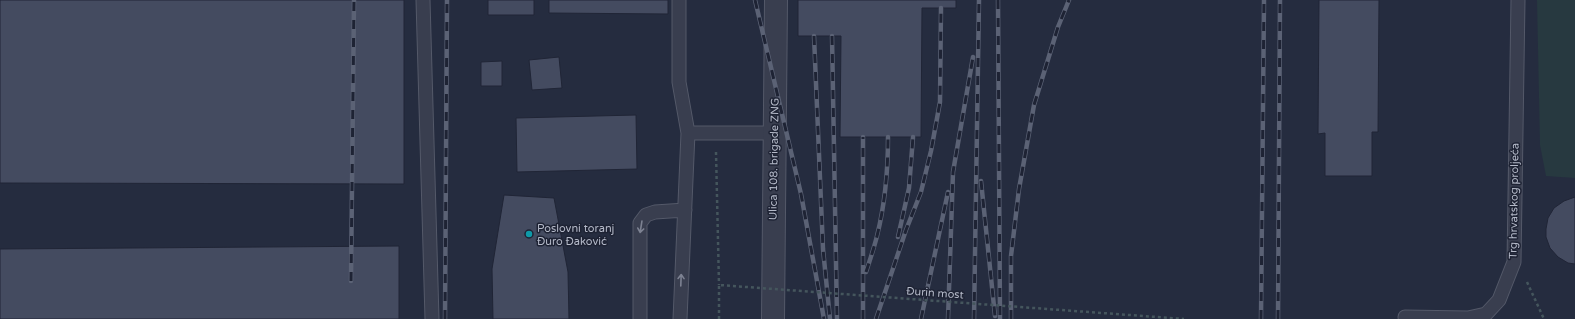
<svg xmlns="http://www.w3.org/2000/svg" width="1575" height="319" font-family="'Varela Round',sans-serif">
<style>
.grass{fill:#273940}
.building{fill:#444b60;stroke:#202536}
.lines{fill:none;stroke-linecap:round;stroke-linejoin:round}
.lane-casing{stroke:#545969;stroke-width:15}
.street-casing{stroke:#545969;stroke-width:24}
.path{stroke:#45565d;stroke-width:2.5;stroke-dasharray:3 3;stroke-linecap:butt}
.lane{stroke:#393e4f;stroke-width:13}
.street{stroke:#393e4f;stroke-width:22}
.rail-casing{stroke:#5b6275;stroke-width:4.5}
.rail{stroke:#1e2334;stroke-width:3;stroke-dasharray:9;stroke-linecap:butt}
.path-bridge{stroke:#45565d;stroke-width:2.5;stroke-dasharray:3 3;stroke-linecap:butt}
.oneway{stroke:#7d8292}
.culture-dot{fill:#0f9aa8;stroke:#1e2334;stroke-width:1.5}
.labels{text-anchor:middle;dominant-baseline:central;stroke-width:3;stroke-linejoin:round;paint-order:stroke}
.street-label{font-size:11px;fill:#b5bac9;stroke:#1e2334}
.poi-label{font-size:11px;fill:#b5bac9;stroke:#1e2334;text-anchor:start}
</style>
<rect width="100%" height="100%" fill="#252c3f"/>
<path class="grass" d="M 1537,0 L 1575,0 L 1575,178 L 1546,176 L 1540,145 Z"/>
<path class="building" d="M 0,0 L 404,0 L 404,184 L 0,183 Z
M 488,0 L 534,0 L 534,15 L 488,15 Z
M 549,0 L 668,0 L 668,14 L 549,13 Z
M 798,0 L 956,0 L 956,8 L 922,8 L 921,137 L 840,137 L 841,36 L 798,36 Z
M 1319,0 L 1379,0 L 1378,132 L 1372,132 L 1372,176 L 1325,176 L 1325,133 L 1318,134 Z
M 559,57 L 562,88 L 532,90 L 529,60 Z
M 502,61 L 502,86 L 481,86 L 481,62 Z
M 636,115 L 637,169 L 517,172 L 516,118 Z
M 504,195 L 554,198 L 568,272 L 569,319 L 493,319 L 492,269 Z
M 1575,197 L 1575,264 L 1568,263 L 1558,257 L 1550,248 L 1546,237 L 1546,229 L 1548,218 L 1554,208 L 1564,201 Z
M 399,246 L 399,319 L 0,319 L 0,249 Z"/>
<g class="lines">
<g class="lane-casing">
<path id="lane" d="M 423,0 L 432,319
M 679,0 L 679,82 L 688,133
M 1405,317 L 1468,318 L 1486,314 L 1499,300 L 1514,262 L 1518,0
M 640,319 L 640,223 L 646,215 L 655,212 L 685,210
M 680,319 L 688,133 L 774,133"/>
</g>
<g class="street-casing">
<path id="street" d="M 773,319 L 776,0"/>
</g>
<path class="path" d="M 716,152 L 719,285
M 1527,282 L 1544,319"/>
<use href="#lane" class="lane"/>
<use href="#street" class="street"/>
<g class="rail-casing">
<path id="rail" d="M 755,0 L 801,194 L 824,319
M 998,0 L 1000,319
M 814,36 L 823,249 L 830,319
M 832,36 L 837,319
M 981,181 L 995,316
M 898,237 L 909,188 L 913,137
M 866,272 C 870,260 874,248 877,236 C 885,204 888,170 888,137
M 351,281 L 354,0
M 445,319 L 447,0
M 863,319 L 863,137
M 876,319 L 906,230 L 921,192 L 931,151 L 940,102 L 941,8
M 921,319 L 948,192
M 948,319 L 953,172 L 973,57
M 974,319 L 979,0
M 1011,319 L 1011,256 L 1019,189 L 1034,105 L 1058,27 L 1069,0
M 1261,319 L 1264,0
M 1278,319 L 1280,0"/>
</g>
<use href="#rail" class="rail"/>
<path class="path-bridge" d="M 719,319 L 719,285 L 1184,319"/>
</g>
<defs><path id="oneway-shaft" d="M-6 0H5M1.5-3L5.5 0L1.5 3" fill="none" stroke-width="1.6" stroke-linecap="round" stroke-linejoin="round"/></defs>
<g class="oneway">
<use href="#oneway-shaft" transform="translate(641 227) rotate(99)"/>
<use href="#oneway-shaft" transform="translate(681 280) rotate(-88)"/>
</g>
<circle class="culture-dot" cx="529" cy="234" r="4"/>
<g class="labels">
<g class="street-label">
<text transform="translate(774 159) rotate(-89)">Ulica 108. brigade ZNG</text>
<text transform="translate(1514 201) rotate(-89)">Trg hrvatskog proljeća</text>
<text transform="translate(935 293) rotate(4)">Đurin most</text>
</g>
<g class="poi-label">
<text x="537" y="228">Poslovni toranj<tspan x="537" dy="13">Đuro Đaković</tspan></text>
</g>
</g>
</svg>
